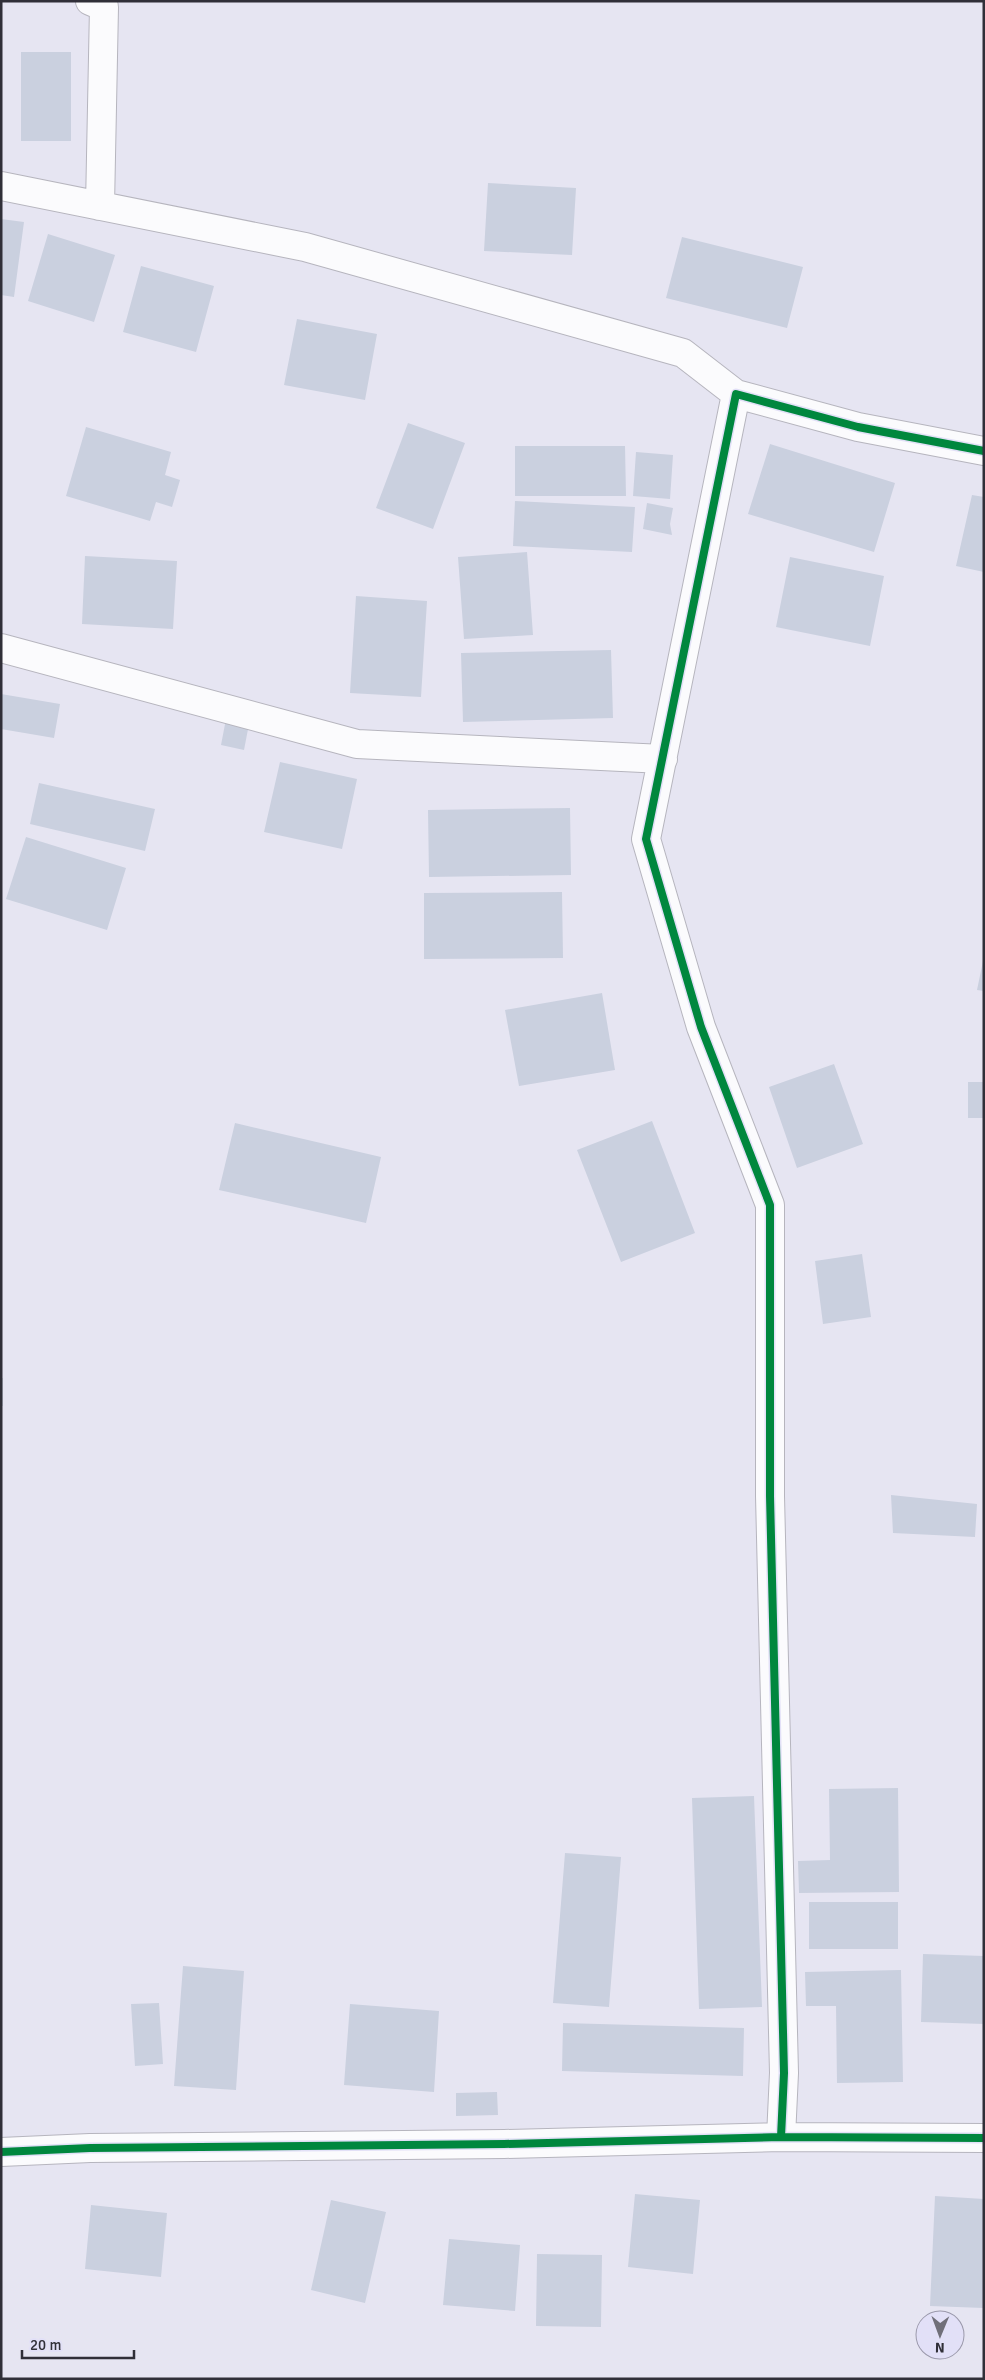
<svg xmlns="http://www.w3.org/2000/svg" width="985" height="2380" font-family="Signika,sans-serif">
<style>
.building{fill:#cad0df}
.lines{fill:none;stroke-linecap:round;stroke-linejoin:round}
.minor-casing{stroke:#b6b5be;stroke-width:30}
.minor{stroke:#fbfbfd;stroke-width:28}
.cycleway-casing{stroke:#e2e0f7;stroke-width:11}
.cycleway{stroke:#00873e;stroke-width:8}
</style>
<rect width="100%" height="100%" fill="#e6e5f2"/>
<path class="building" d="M 21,52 L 71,52 L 71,141 L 21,141 Z
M 488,183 L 576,188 L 572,255 L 484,251 Z
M 1,219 L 24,222 L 14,297 L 1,295 Z
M 48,234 L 115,255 L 94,322 L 28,301 Z
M 682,237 L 803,267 L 787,328 L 666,298 Z
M 141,266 L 214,286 L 196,352 L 123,332 Z
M 297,319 L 377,334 L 365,400 L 284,385 Z
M 408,423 L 465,443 L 433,529 L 376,508 Z
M 86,427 L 171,452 L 165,475 L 180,480 L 172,507 L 156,502 L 150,521 L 66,496 Z
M 770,444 L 895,483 L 874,552 L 748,514 Z
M 515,446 L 625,446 L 626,496 L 515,496 Z
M 636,452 L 673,455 L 670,499 L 633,496 Z
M 972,495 L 984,497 L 984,572 L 956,566 Z
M 515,501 L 635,507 L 632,552 L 513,546 Z
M 647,503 L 673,508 L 670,524 L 672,535 L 643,529 Z
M 527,552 L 533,635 L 464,639 L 458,557 Z
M 85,556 L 177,561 L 173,629 L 82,624 Z
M 790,557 L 884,576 L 870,646 L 776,627 Z
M 356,596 L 427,601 L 421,697 L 350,693 Z
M 611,650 L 613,718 L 463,722 L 461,653 Z
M 1,694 L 60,704 L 54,738 L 1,729 Z
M 226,719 L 249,724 L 244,750 L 221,745 Z
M 280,762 L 357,779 L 342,849 L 264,832 Z
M 39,783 L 155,809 L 145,851 L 30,824 Z
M 570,808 L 571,875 L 429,877 L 428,810 Z
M 26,837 L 126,868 L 107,930 L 6,899 Z
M 562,892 L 563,958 L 424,959 L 424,893 Z
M 983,961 L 984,961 L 984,991 L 977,990 Z
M 602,993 L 615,1070 L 519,1086 L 505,1010 Z
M 834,1064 L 863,1144 L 797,1168 L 769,1087 Z
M 968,1082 L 984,1082 L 984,1118 L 968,1118 Z
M 652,1121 L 695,1233 L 621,1262 L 577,1150 Z
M 235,1123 L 381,1157 L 366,1223 L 219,1190 Z
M 862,1254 L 871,1317 L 823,1324 L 815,1261 Z
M 1,1378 L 3,1378 L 3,1406 L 1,1406 Z
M 891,1495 L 977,1504 L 975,1537 L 893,1533 Z
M 898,1788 L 899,1892 L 799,1893 L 798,1861 L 830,1860 L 829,1789 Z
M 754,1796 L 762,2007 L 699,2009 L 692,1798 Z
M 565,1853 L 621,1857 L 609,2007 L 553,2003 Z
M 809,1902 L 898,1902 L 898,1949 L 809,1949 Z
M 923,1954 L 984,1956 L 984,2024 L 921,2022 Z
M 183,1966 L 244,1971 L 236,2090 L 174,2086 Z
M 901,1970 L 903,2082 L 837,2083 L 836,2006 L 806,2006 L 805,1972 Z
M 159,2003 L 163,2064 L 135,2066 L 131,2004 Z
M 350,2004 L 439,2011 L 434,2092 L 344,2085 Z
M 563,2023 L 744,2028 L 743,2076 L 562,2071 Z
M 497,2092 L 498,2115 L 456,2116 L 456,2093 Z
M 635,2194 L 700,2200 L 693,2274 L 628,2267 Z
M 935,2196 L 984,2199 L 984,2308 L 930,2306 Z
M 331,2200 L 386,2212 L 365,2303 L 311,2290 Z
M 91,2205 L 167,2213 L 161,2277 L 85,2269 Z
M 449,2239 L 520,2245 L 515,2311 L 443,2305 Z
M 537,2254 L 602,2255 L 601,2327 L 536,2326 Z"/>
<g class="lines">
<g class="minor-casing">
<path id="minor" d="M 90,1 L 104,7 L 100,206
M 1,186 L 305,247 L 683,353 L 736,394
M 984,451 L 858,427 L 736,394 L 646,839 L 701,1027 L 770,1205 L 770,1496 L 784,2073 L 781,2137 L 984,2138
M 1,648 L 357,744 L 663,759
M 1,2152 L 90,2148 L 504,2144 L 781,2137"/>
</g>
<use href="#minor" class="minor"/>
<g class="cycleway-casing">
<path id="cycleway" d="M 984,451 L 858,427 L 736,394 L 646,839 L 701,1027 L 770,1205 L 770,1496 L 784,2073 L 781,2137 L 984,2138
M 1,2152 L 90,2148 L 504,2144 L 781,2137"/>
</g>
<use href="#cycleway" class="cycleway"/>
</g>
<rect width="985" height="2380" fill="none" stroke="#302f38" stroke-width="5"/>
<g transform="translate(940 2335) rotate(181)"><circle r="24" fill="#e2e0f7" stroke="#9b99ab"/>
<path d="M0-4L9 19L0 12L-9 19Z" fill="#706f79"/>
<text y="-8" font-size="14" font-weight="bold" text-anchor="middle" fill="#302f38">N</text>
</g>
<path d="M22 2350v8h112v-8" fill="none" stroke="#302f38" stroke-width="2.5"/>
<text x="30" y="2350" font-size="15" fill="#302f38" stroke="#e2e0f7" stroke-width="4" paint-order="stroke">20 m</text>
</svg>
